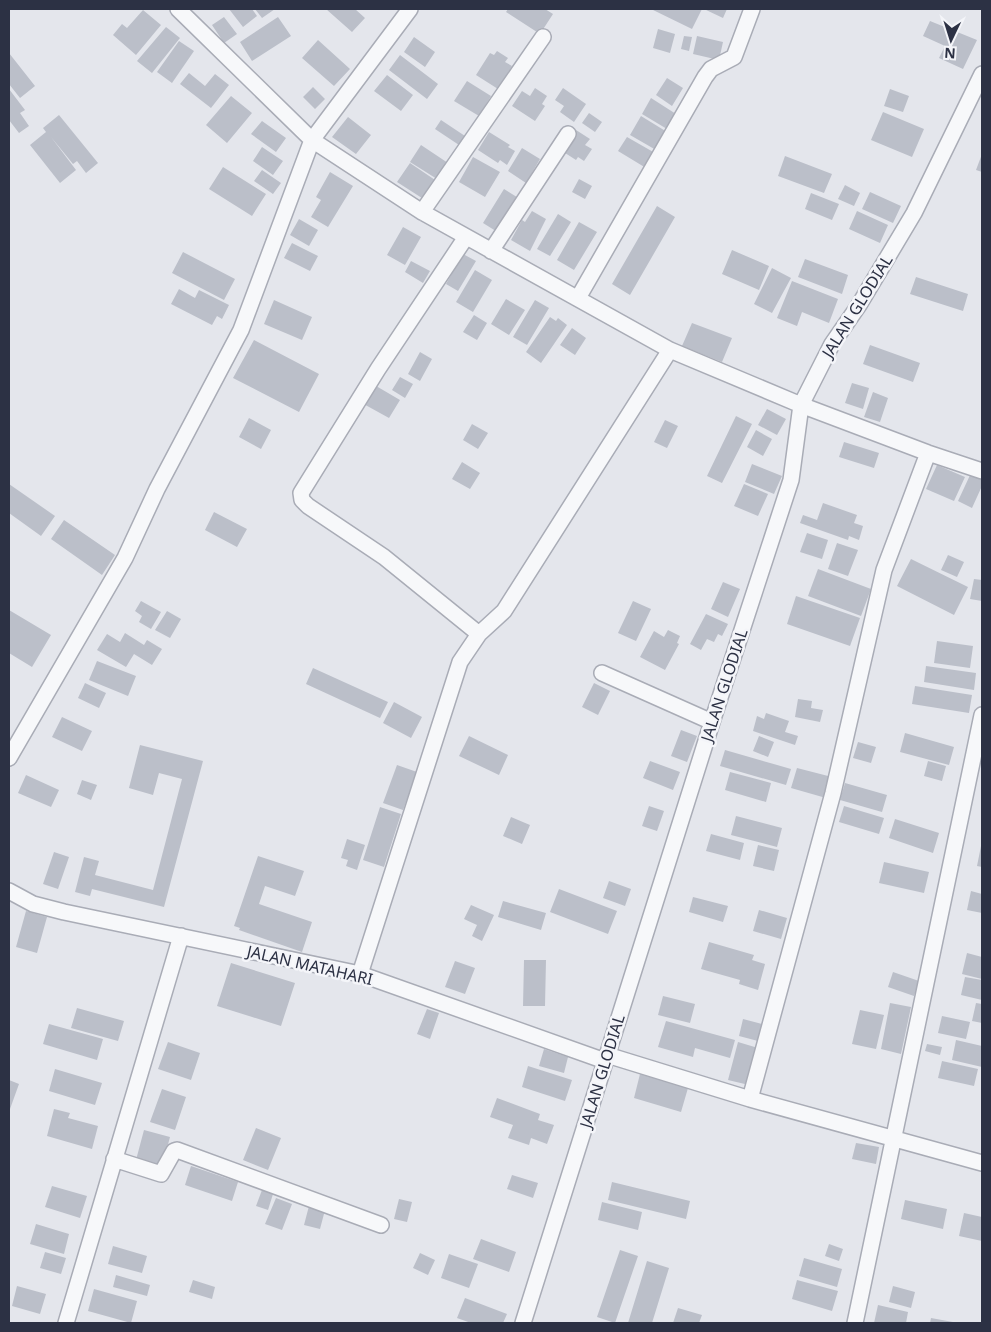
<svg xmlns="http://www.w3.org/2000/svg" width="991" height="1332" viewBox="0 0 991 1332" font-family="'Noto Sans',sans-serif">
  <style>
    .building { fill: #bbbfc9 }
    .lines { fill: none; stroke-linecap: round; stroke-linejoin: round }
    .street-casing { stroke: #a9acb6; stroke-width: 18 }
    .street { stroke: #f7f8fa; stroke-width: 15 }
    .labels { text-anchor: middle; stroke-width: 5; stroke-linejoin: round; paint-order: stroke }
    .street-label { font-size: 16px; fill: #2c3144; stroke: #f4f5f9 }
  </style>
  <rect width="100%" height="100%" fill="#e4e6ec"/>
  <!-- building -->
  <path class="building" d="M229 9H252L257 16 243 27Z
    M255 9H275L262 18Z
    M326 9H355L365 18 352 32Z
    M508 9H545L553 14 540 34 506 12Z
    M651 9H702L692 29Z
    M704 9H727L723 18Z
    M143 10 161 25 136 55 113 35 122 24 127 28Z
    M224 17 237 34 224 43 212 25Z
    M278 17 291 36 252 61 240 42Z
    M930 21 977 40 963 69 939 58 945 46 923 36Z
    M166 27 180 38 152 73 137 61Z
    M658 29 675 34 670 53 653 48Z
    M684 36 692 37 689 51 681 49Z
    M697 36 723 42 719 60 693 54Z
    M414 37 435 52 425 67 404 52Z
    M318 40 350 69 334 86 302 58Z
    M179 41 194 51 172 83 157 72Z
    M497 51 508 58 505 62 512 66 498 89 476 75 490 53 494 55Z
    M9 53 35 86 20 98 9 84Z
    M400 55 438 84 427 99 389 70Z
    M189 73 205 86 215 74 229 85 211 108 180 84Z
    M387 75 413 95 401 111 374 91Z
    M667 78 683 88 672 106 656 95Z
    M467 81 491 96 479 116 454 101Z
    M313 87 325 99 315 109 303 97Z
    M535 88 547 96 542 104 545 106 535 121 512 106 522 91 530 96Z
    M563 88 586 104 574 122 560 112 564 106 555 100Z
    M9 89 25 110 20 113 29 126 19 133 9 120Z
    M890 89 909 96 903 112 884 106Z
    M231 96 252 113 227 143 206 125Z
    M651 98 676 114 667 129 642 114Z
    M883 112 924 129 912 157 871 140Z
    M589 113 602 122 595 132 582 123Z
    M59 115 98 163 86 173 77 161 73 164 51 137 76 170 60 183 30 145 46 132 43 128Z
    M641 116 667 132 656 150 630 135Z
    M348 117 371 135 356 154 332 137Z
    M441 120 465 136 459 145 435 129Z
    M262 121 286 138 276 152 251 134Z
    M576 130 590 139 585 145 592 149 584 161 578 157 576 160 562 151Z
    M489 132 510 145 508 147 515 151 507 165 500 160 498 163 478 150Z
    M627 137 655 153 646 168 618 151Z
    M421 145 448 163 437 179 410 162Z
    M262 147 283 161 273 175 253 161Z
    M522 148 540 159 526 183 508 171Z
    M982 154V172L976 170Z
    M785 156 832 174 824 193 778 176Z
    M473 157 500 172 485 197 459 182Z
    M410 163 438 182 425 200 397 182Z
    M223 167 266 194 252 216 209 189Z
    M262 170 281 183 273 194 254 181Z
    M330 172 353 186 328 227 311 217 321 200 316 197Z
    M579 179 592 186 585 199 572 192Z
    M845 185 860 193 854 206 838 199Z
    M504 189 520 199 499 233 483 223Z
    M870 192 901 206 893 223 862 209Z
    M811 193 839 204 832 220 805 209Z
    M657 206 675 217 630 295 612 284Z
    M532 211 546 219 530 251 511 240 522 220 525 222Z
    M857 211 888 225 880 243 849 229Z
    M558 214 571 222 550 256 537 249Z
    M299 219 318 230 309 246 290 235Z
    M579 222 597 232 574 270 557 260Z
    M403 227 421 237 405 265 387 255Z
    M292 243 318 256 310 271 284 258Z
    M732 250 769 266 759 290 722 274Z
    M183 252 235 279 224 300 172 273Z
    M463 254 476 261 458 291 446 284Z
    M805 259 848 275 842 294 798 277Z
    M411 261 430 271 423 283 405 272Z
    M772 268 791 278 772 313 754 304Z
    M475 270 492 280 473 312 456 302Z
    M916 277 968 294 963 311 910 294Z
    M792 281 838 299 829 323 802 312 797 326 777 318Z
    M179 289 195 298 199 290 229 305 222 319 217 316 212 325 171 304Z
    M506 299 525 310 509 335 491 324Z
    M274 300 312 317 302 340 264 324Z
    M535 300 549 308 527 345 513 337Z
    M474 315 487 323 477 340 463 332Z
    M550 317 556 321 558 318 567 325 541 363 526 352Z
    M692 323 732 338 722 362 682 346Z
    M572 328 586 338 575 355 560 345Z
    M254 340 319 374 299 412 233 378Z
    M870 345 920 363 913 382 863 364Z
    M420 352 432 359 420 381 408 374Z
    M400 377 413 384 405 398 392 390Z
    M371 383 400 400 389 418 360 402Z
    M852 383 869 388 863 409 845 403Z
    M873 392 888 398 880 422 864 417Z
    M767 409 786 419 777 435 758 425Z
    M736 416 752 424 722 483 707 476Z
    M249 418 271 430 261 449 239 437Z
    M665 420 678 426 667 448 654 442Z
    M472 424 488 433 478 449 463 440Z
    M756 430 772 439 763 456 747 447Z
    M844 442 879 453 874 468 839 457Z
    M462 462 480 473 470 489 452 479Z
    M752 464 782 476 774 494 745 482Z
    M937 465 965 477 954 501 926 489Z
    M971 473 982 479V486L972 508 958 501Z
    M9 484 55 516 41 536 9 513Z
    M744 484 768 494 758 516 734 506Z
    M823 503 857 515 854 523 863 526 859 540 849 536 848 540 800 523 803 515 817 520Z
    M214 512 247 529 237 547 205 530Z
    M64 520 115 555 102 575 51 539Z
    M807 533 828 540 822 559 800 552Z
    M837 543 858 550 848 576 828 569Z
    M948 555 964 562 957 577 941 570Z
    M911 559 968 587 954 615 897 586Z
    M818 569 871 589 861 616 808 596Z
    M974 579 982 580V601L970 599Z
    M723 582 740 589 728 617 711 609Z
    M796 596 860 618 850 646 787 624Z
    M141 601 161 612 151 629 139 622 142 616 135 611Z
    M633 601 651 609 636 641 618 633Z
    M9 610 51 635 32 667 9 653Z
    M167 611 181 619 170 638 155 630Z
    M706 614 728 624 722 636 718 634 714 642 707 639 701 650 690 644Z
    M668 630 680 636 677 643 679 644 665 670 640 657 654 631 664 637Z
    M125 633 144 645 147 640 162 649 152 665 134 654 126 667 97 650 107 634 120 642Z
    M937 641 973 646 970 668 934 663Z
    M97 661 136 676 128 696 89 680Z
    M926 666 976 673 974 690 924 682Z
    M313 668 388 702 380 718 306 684Z
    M85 683 106 693 99 708 78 698Z
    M594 683 610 691 598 715 582 707Z
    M915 686 972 695 969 713 912 704Z
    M798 699 812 701 811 708 823 710 820 722 795 717Z
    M394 702 422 717 411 738 383 723Z
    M766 713 789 721 785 732 798 736 795 745 753 731 757 716 764 719Z
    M62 717 92 731 82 751 52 737Z
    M681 730 697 736 687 762 671 756Z
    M905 733 954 747 949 765 900 752Z
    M469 736 508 755 499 775 459 756Z
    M759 736 774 742 768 757 753 751Z
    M858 742 876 747 871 763 853 758Z
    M140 745 203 761 164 907 92 889 90 896 75 892 84 857 99 861 95 875 153 890 182 779 159 773 153 795 129 788Z
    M725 750 791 769 786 785 720 766Z
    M650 761 680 772 673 790 643 778Z
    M928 761 946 766 942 781 924 776Z
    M397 765 417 772 403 810 383 803Z
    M797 768 832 777 826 798 791 788Z
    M730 772 771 783 766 802 725 790Z
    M26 775 59 790 51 807 18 793Z
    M82 780 97 785 91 800 77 794Z
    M845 783 887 795 882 812 840 800Z
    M649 806 664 811 657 831 642 826Z
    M844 806 884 818 879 834 839 822Z
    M380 807 401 814 384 867 363 860Z
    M736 816 782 828 777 847 731 835Z
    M511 817 530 825 522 844 503 836Z
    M895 819 939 833 933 853 889 838Z
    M711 834 744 843 740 860 706 851Z
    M347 839 365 845 357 870 346 866 348 860 341 858Z
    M758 845 779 850 774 871 753 866Z
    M981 846H982V867L977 866Z
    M54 852 69 857 58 889 43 884Z
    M258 856 304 871 295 896 265 886 259 904 312 922 302 952 239 930 240 928 234 926Z
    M884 862 929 872 924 893 879 883Z
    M609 881 631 889 625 906 603 898Z
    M559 889 617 911 608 934 550 912Z
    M971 891 982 894V913L967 910Z
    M693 897 728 906 723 922 689 912Z
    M503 901 546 913 541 930 498 917Z
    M471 905 494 915 482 941 472 936 477 925 464 919Z
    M759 910 787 918 781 939 753 931Z
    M26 911 47 917 37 953 16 947Z
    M709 942 754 955 752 960 765 964 758 990 739 984 740 980 701 969Z
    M967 953 982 957V979L962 974Z
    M524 960H546L545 1006H523Z
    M455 961 475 968 465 994 445 987Z
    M231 963 295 983 281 1026 217 1006Z
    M893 972 919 981 914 996 888 987Z
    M965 977 982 980V1000L961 995Z
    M663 996 695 1004 690 1023 658 1015Z
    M890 1003 911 1007 901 1054 881 1049Z
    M976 1003 982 1004V1023L972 1021Z
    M77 1008 124 1021 118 1041 71 1028Z
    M427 1009 439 1013 430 1039 417 1034Z
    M860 1010 884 1015 876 1049 852 1044Z
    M942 1016 970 1022 966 1039 938 1033Z
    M743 1019 762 1024 758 1041 739 1036Z
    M666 1021 735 1040 730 1058 695 1048 693 1057 658 1047Z
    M49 1024 103 1039 97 1060 43 1044Z
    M956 1040 982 1046V1067L952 1060Z
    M168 1042 200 1053 191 1080 158 1069Z
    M738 1042 758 1048 749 1085 728 1080Z
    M927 1044 942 1047 940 1055 925 1051Z
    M544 1049 568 1057 564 1073 539 1066Z
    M942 1061 978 1069 974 1086 938 1078Z
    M528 1066 572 1080 565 1101 522 1087Z
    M55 1069 102 1083 95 1105 49 1091Z
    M640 1074 688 1088 681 1112 634 1098Z
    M9 1080 19 1084 10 1109 9 1108Z
    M162 1089 186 1097 175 1130 150 1122Z
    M497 1098 540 1114 538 1120 554 1125 547 1144 531 1138 529 1145 508 1138 513 1125 490 1117Z
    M54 1109 70 1113 68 1118 98 1126 92 1149 47 1136Z
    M256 1128 281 1138 268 1170 243 1160Z
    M144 1130 170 1137 162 1167 136 1160Z
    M856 1143 879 1147 876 1164 852 1159Z
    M191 1166 238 1182 232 1201 185 1185Z
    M512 1175 538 1183 533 1198 507 1189Z
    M612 1182 690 1201 686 1219 608 1200Z
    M52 1186 87 1196 80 1218 45 1207Z
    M262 1190 273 1194 268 1210 256 1206Z
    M276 1198 292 1204 282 1230 265 1224Z
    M399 1199 412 1202 407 1222 394 1219Z
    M905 1200 947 1209 943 1229 901 1219Z
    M602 1202 642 1212 638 1230 598 1220Z
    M309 1206 325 1210 320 1229 304 1225Z
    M964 1213 982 1217V1241L959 1236Z
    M36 1224 69 1234 64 1254 30 1244Z
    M481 1239 516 1252 509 1272 473 1259Z
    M829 1244 843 1249 839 1261 825 1256Z
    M113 1246 147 1256 142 1273 108 1264Z
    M620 1250 638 1256 615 1323 597 1317Z
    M45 1252 66 1258 61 1274 40 1268Z
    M420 1253 435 1260 428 1275 413 1268Z
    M449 1254 478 1264 469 1288 441 1278Z
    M804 1258 842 1269 837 1287 799 1276Z
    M647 1261 669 1268 652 1323H628Z
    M116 1275 150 1285 147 1296 113 1287Z
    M193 1280 215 1287 212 1299 189 1292Z
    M797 1280 838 1291 832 1311 792 1299Z
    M17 1286 46 1294 40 1314 12 1306Z
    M893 1286 915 1292 911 1308 889 1302Z
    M94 1289 137 1301 131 1323 88 1311Z
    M465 1298 507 1314 503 1323H471L457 1318Z
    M878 1305 908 1312 906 1323H874Z
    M678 1308 702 1315 699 1323H673Z
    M931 1318 953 1322V1323H930Z"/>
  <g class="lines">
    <!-- street casing -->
    <g class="street-casing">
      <path id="street" d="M178 9 312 140 422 212 670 350 801 405 928 453 982 471
        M422 212 543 37
        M466 237 378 369 301 493 302 500 308 506 384 557 479 634
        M491 251 568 134
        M578 298 705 77 711 69 734 57 752 9
        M602 673 712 722
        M9 758 125 558 157 489 241 330 312 140 410 9
        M9 891 33 904 64 912 360 974 605 1061
        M360 974 460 662 479 634 504 611 670 350
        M607 1055 750 1099 982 1163
        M750 1099 833 793 884 570 928 453
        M114 1159 161 1174 174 1151 177 1150 381 1225
        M66 1323 181 936
        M523 1323 712 722 791 480 801 405 832 344 859 305 914 213 982 74
        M855 1323 982 715"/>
    </g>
    <!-- street -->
    <use href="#street" class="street"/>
  </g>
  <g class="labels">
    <!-- street labels -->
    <g class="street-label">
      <text transform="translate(857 306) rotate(-58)" y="6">JALAN GLODIAL</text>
      <text transform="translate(724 685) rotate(-72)" y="6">JALAN GLODIAL</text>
      <text transform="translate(310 965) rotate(13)" y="6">JALAN MATAHARI</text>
      <text transform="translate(602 1071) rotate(-73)" y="6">JALAN GLODIAL</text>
    </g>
  </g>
  <!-- border -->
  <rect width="991" height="1332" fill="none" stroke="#2c3144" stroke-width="20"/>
  <!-- north arrow -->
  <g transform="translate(951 40) rotate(184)" stroke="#f4f5f9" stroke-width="4" paint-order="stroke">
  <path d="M0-4L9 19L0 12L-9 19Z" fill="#2c3144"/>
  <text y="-8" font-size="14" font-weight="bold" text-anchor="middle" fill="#2c3144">N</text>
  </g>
</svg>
